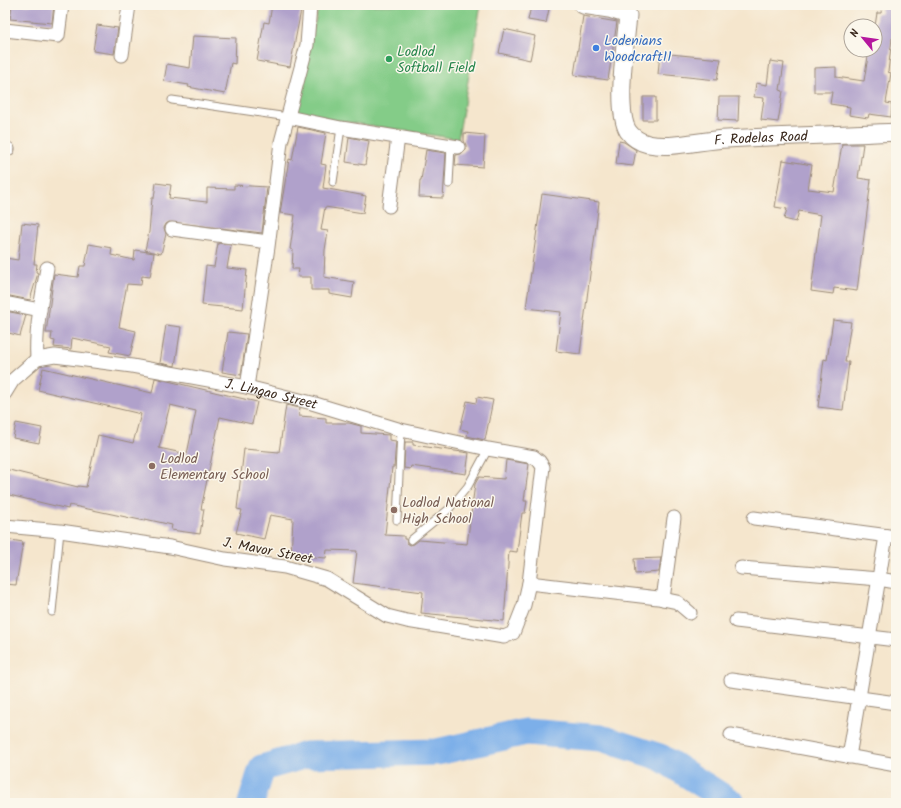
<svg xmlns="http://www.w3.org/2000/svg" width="901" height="808" viewBox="0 0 901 808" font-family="Kalam,sans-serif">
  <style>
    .pitch { fill: #84cc88; stroke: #607b53 }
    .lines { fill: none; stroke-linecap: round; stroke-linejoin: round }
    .river { stroke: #7cafe9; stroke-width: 27 }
    .building { fill: #b0a1cb; fill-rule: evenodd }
    .service-casing { stroke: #988876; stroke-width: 9 }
    .minor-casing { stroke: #988876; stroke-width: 15 }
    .tertiary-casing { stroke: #988876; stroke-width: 19 }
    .service { stroke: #fff; stroke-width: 7 }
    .minor { stroke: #fff; stroke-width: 13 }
    .tertiary { stroke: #fff; stroke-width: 17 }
    .shop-dot { fill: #3f7fe0; stroke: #fbf7ec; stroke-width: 1.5 }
    .leisure-dot { fill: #2e9e5b; stroke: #fbf7ec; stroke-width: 1.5 }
    .education-dot { fill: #8d6e63; stroke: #fbf7ec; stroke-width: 1.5 }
    .labels { text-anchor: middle; stroke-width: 3; stroke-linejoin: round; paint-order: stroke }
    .shop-label { font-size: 14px; fill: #366cbe; stroke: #fbf7ec; text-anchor: start }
    .leisure-label { font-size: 14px; fill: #27864d; stroke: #fbf7ec; text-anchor: start }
    .street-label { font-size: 14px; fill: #3b2a1e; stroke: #fbf7ec }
    .education-label { font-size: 14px; fill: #785e54; stroke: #fbf7ec; text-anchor: start }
  </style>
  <rect width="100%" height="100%" fill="#fbf7ec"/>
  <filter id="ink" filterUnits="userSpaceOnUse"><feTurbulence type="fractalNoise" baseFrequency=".025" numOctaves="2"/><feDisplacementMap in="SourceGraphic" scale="8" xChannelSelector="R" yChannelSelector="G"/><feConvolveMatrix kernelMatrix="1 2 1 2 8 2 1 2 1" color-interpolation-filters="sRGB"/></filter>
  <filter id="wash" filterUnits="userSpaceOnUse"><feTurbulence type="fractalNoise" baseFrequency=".012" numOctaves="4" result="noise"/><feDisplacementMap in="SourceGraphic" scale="16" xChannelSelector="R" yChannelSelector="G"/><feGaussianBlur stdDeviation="0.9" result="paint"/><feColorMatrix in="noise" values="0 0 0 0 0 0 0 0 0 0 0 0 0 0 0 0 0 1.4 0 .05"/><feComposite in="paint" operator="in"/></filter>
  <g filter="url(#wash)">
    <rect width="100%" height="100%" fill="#f5e6cd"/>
    <!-- pitch -->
    <path class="pitch" d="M319 5H481L458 139 294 114Z"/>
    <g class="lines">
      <!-- river -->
      <path class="river" d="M251 803 262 768 306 755 437 752 526 732 601 738 660 757 732 803"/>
    </g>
    <g id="blocks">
      <!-- building -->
      <path class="building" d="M12 5H54L52 23 10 19Z
        M272 5H302L290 67 257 61 264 22 269 23Z
        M882 5H896V38H892L888 72 891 73 886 103 892 104 891 117 869 114 868 118 849 115 850 107 830 104 832 92H814V68L836 67V77L864 81 869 50H875V26L877 13H881Z
        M531 6 549 9 546 23 528 20Z
        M583 16 617 22 608 80 574 75Z
        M97 25 118 28 114 54 93 51Z
        M504 29 535 36 530 60 499 53Z
        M193 36 236 38 235 64 231 63 225 94 188 87 189 85 164 81 167 64 190 68Z
        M660 53 721 59 717 80 658 74Z
        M770 61 784 63 780 90 783 91 778 122 761 120 764 98 754 97 756 83 767 85Z
        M643 97H656V120H643Z
        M719 97H739L738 121 718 120Z
        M298 127 326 133 321 164 326 165 323 188 366 196 363 213 325 207 321 230 328 231 325 250 324 277 354 282 352 298 329 294V290H311V277H298L299 269H292L293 250 290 249 295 215 280 213 289 159 292 160Z
        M464 133 485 135 483 167 455 165 456 155 461 154 466 149V145L464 141Z
        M349 137 369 141 365 165 346 162Z
        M619 141 624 142 636 150 633 166 616 164Z
        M842 144H863L858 178 871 180 857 291 834 288 833 294 811 291 821 215 799 211 796 222 784 219 787 209 775 207 783 160 812 165 808 189 834 192Z
        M426 150 446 153 443 198 419 197 420 180H421Z
        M156 183 171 185 169 198 207 202V188L234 189V185L267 187 262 233 169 222 166 224 164 228 166 234 161 254 145 250 149 232 152 198H154Z
        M542 194 599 202 580 354 556 351 561 312 526 308Z
        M22 223 38 225 34 264H37L36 272 38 273 30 300 5 295V258L18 260Z
        M218 243 231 245 227 268 247 270 243 309 202 305 206 266 214 267Z
        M89 244 112 248 111 255 134 260 135 250 154 253 150 277 142 276 141 285 127 284 119 327 136 331 130 356 109 352 111 346 72 338 71 349 54 347 55 341 51 340 52 333H46L54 274 78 277 80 266H85Z
        M5 311 26 315 20 336 5 332Z
        M833 320 851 322 845 362H849L843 410 818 407 824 359 827 360Z
        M166 325 181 327 175 366 160 363Z
        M228 332 247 334 241 375 222 372Z
        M43 368 152 393 155 378 257 402 252 424 220 417 201 509H204L200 534 171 530 172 525 145 519V521L69 505 68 509 5 494V469L78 487V486L86 487 98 435 133 443 141 414 38 390ZM170 405 196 411 187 454 159 448Z
        M477 397 493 400 485 440 467 436 468 431 460 429 467 401 476 403Z
        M286 405 300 408 299 416 326 418V423H349L361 426V433L389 435V440L396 441 394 467H392L385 535 404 536V539H406L407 543 410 545 414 544 419 540 467 544 475 484 479 477 504 479 506 460 529 464 524 501H527L525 513H522L517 552 509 551 504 621 421 613 423 592 353 583 357 551 327 550 326 558 291 555 293 519 270 515 264 539 236 533 242 510 237 509 244 449 279 452Z
        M16 423 42 428 39 443 13 438Z
        M405 442H413V445L469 453 466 474 411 466 410 469 404 468Z
        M5 539 23 542 16 585 5 584Z
        M661 558 659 572 635 574 634 559Z"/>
    </g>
  </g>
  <g filter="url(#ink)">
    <use href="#blocks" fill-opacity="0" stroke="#988876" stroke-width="1"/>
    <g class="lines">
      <!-- service casing -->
      <g class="service-casing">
        <path id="service" d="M172 100 288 117
          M333 182 341 128
          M449 184 451 146
          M397 520 401 430
          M411 540 449 509 468 486 488 449
          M52 612 60 531"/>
      </g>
      <!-- minor casing -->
      <g class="minor-casing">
        <g id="minor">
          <path d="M5 30 58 36 62 5"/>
          <path d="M122 55 129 5"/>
          <path d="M288 117 341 128 458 147"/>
          <path d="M5 148 8 149"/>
          <path d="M389 206 398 137"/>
          <path d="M172 229 268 242"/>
          <path d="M5 303 40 310"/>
          <path d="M37 359C35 328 42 298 47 268"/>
          <path d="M247 387 268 247 281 142 307 45 310 5"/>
          <path id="s1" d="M5 393 13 380 37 359 55 356 132 366 247 387 312 403 401 430 488 449 534 457 539 461 543 467 529 583 524 605 513 633 504 637 407 621 387 616 327 579 285 567 225 559 170 547 60 531 5 526"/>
          <path d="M754 518 896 537"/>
          <path d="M741 568 879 579 896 582"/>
          <path d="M529 583 658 598 677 602 690 613"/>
          <path d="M663 599 674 518"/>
          <path d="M736 621 896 640"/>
          <path d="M731 680 896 703"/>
          <path d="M731 735 896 765"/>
          <path d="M849 757 886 536"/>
        </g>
      </g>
      <!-- tertiary casing -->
      <g class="tertiary-casing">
        <g id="tertiary">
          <path id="s2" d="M583 5 609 9 628 15C626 41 615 110 628 131 633 138 640 142 648 144 673 149 701 140 727 139 783 136 840 135 896 132"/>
        </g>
      </g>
      <!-- service -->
      <use href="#service" class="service"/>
      <!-- minor -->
      <use href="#minor" class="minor"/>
      <!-- tertiary -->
      <use href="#tertiary" class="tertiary"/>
    </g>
  </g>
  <!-- markers -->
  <circle class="shop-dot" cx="596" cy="48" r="4"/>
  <circle class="leisure-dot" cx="389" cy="59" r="4"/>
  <g class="education-dot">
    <circle cx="152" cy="466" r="4"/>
    <circle cx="394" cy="510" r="4"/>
  </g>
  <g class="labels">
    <!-- shop labels -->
    <g class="shop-label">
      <text x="604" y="45">Lodenians<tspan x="604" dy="16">Woodcraft11</tspan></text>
    </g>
    <!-- leisure labels -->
    <g class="leisure-label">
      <text x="397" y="56">Lodlod<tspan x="397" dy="16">Softball Field</tspan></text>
    </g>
    <!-- street labels -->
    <g class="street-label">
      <text dy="5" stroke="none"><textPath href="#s2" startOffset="301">F. Rodelas Road</textPath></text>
      <text dy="5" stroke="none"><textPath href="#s1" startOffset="285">J. Lingao Street</textPath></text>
      <text transform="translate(268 550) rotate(11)" y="5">J. Mavor Street</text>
    </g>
    <!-- education labels -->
    <g class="education-label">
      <text x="160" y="463">Lodlod<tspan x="160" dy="16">Elementary School</tspan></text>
      <text x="402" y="507">Lodlod National<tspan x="402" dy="16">High School</tspan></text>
    </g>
  </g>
  <!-- margin -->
  <rect width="901" height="808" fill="none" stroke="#fbf7ec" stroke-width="20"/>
  <!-- north arrow -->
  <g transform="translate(863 38) rotate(299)"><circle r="19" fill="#fbf7ec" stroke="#aea59a"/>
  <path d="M0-3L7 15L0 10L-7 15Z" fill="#b5179e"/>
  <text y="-6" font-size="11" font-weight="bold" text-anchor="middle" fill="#3b2a1e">N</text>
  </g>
</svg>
